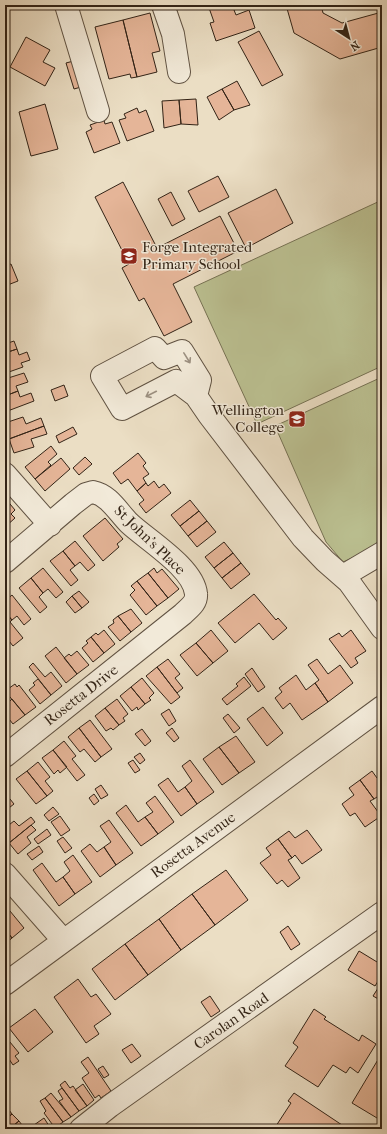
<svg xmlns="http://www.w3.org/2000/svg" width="387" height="1134" viewBox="0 0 387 1134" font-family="'IM FELL French Canon',serif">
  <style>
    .green { fill: #bbc091; stroke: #767254 }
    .building { fill: #e5b598; stroke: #322316 }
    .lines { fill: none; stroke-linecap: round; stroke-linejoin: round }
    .minor-casing { stroke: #605242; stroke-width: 24 }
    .minor { stroke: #f2ead9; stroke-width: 22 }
    .oneway { stroke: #9c9081 }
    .labels { text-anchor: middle; stroke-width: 3; stroke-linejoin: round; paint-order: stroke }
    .poi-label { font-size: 15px; fill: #322316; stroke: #f2ead9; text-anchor: start }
    .street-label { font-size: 15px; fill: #322316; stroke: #f2ead9 }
  </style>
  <rect width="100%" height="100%" fill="#ebdec4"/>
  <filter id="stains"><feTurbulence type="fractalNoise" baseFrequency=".005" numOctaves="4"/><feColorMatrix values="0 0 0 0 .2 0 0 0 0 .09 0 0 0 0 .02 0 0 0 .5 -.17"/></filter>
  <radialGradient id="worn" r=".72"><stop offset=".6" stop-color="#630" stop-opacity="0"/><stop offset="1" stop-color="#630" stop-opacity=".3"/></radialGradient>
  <!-- green -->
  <path class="green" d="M382 200V366L257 424 194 287Z
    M382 377V544L343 562 326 542 275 426Z"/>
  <!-- building -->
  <path class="building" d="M208 5H240L241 8 234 10 236 15 249 10 255 28 216 41 210 23 214 22Z
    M286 5H321L323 13 342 23 382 12V47L340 59 294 33Z
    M150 13 160 51 152 53 157 72 137 77 123 20Z
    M123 20 137 77 131 78 130 74 109 79 95 27Z
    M259 31 283 75 262 86 238 42Z
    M26 37 50 50 43 62 55 68 45 86 10 67Z
    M81 59 88 85 74 89 66 63Z
    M237 81 250 105 234 110 222 89Z
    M222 89 234 110 219 120 207 97Z
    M196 99 198 125 181 124 179 100Z
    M179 100 181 124 164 128 162 101Z
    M45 104 58 149 31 156 19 112Z
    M137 108 139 113 146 110 154 131 127 141 119 120 126 118 124 114Z
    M104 120 105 124 112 122 120 143 94 153 86 132 92 129 90 125Z
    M218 176 229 197 199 212 188 191Z
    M123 182 157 248 220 216 238 251 173 284 192 322 164 336 144 298 139 301 122 268 129 264 95 197Z
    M276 189 293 223 246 248 228 213Z
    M171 192 185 219 172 226 158 199Z
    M11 264 18 281 5 286V266Z
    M14 341 17 349 5 353V344Z
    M17 349 19 355 27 352 30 360 21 363 23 367 6 373 5 353Z
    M24 373 28 382 16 386 18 391 5 396V379Z
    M64 385 68 396 55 401 51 390Z
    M18 391 20 397 31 393 34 401 5 412V396Z
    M23 417 26 424 41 418 44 426 9 439 5 423Z
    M44 426 47 434 31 439 34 447 14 453 9 439Z
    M73 427 77 434 59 443 56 436Z
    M51 446 57 454 48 462 51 465 35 479 25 467Z
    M138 453 146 463 143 466 149 474 143 478 146 483 137 491 128 479 121 484 113 473Z
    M85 457 92 464 79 475 73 468Z
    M61 458 70 469 45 491 35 479Z
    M154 481 159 488 164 484 171 493 146 513 139 504 144 500 137 491 146 483 148 486Z
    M5 498 15 510 11 514 15 518 5 527Z
    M190 500 199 511 180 526 171 515Z
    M199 511 207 521 188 536 180 526Z
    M105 518 123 539 117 544 119 547 103 561 83 536Z
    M207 521 216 532 197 547 188 536Z
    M75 541 95 565 88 571 80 562 75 566 63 551Z
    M224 542 233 553 214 568 205 557Z
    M63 551 75 566 70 570 78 580 71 586 50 561Z
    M233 553 241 563 222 578 214 568Z
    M241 563 250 574 231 589 222 578Z
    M43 568 63 592 56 598 48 589 43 593 31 578Z
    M154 568 157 573 162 569 179 589 168 598 148 573Z
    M148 573 168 598 157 606 137 581Z
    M31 578 43 593 39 597 47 607 40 613 19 588Z
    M137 581 157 606 146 615 130 595 135 590 131 586Z
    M79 591 89 602 82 608 72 596Z
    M254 594 276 620 278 618 287 628 273 640 259 623 235 643 218 623Z
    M12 595 31 619 24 625 17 616 12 620 5 612V601Z
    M72 596 82 608 75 613 66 602Z
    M131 609 142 623 131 632 118 616Z
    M5 612 12 620 10 622 23 638 13 646 5 636Z
    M118 616 131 632 120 641 108 627 114 623 113 620Z
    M104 630 115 644 104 653 91 637 96 633 98 635Z
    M211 630 228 651 213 663 196 643Z
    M351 630 366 651 355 658 358 663 351 668 329 639 339 633 342 637Z
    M91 637 104 653 93 662 82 648 88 643 86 641Z
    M196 643 213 663 197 676 180 655Z
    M56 647 77 674 66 683 45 656Z
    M77 651 89 665 77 674 64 658 69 654 71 656Z
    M168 659 180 674 175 678 183 688 177 693 157 667Z
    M317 659 328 674 340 665 353 683 328 702 315 683 319 680 308 665Z
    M33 663 45 677 51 672 62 686 51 695 29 667Z
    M157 667 180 697 171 704 146 676Z
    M252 668 265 687 258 692 245 674Z
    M296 675 306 690 315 683 328 702 302 720 290 703 283 709 275 698 282 692 279 688Z
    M244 677 251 686 227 705 222 699 238 686 236 684Z
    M142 678 154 693 149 698 151 700 145 704 131 687Z
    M38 679 51 695 40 704 29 690 35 685 33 683Z
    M15 684 17 687 19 685 36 707 25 715 5 691Z
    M131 687 145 704 138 710 137 707 132 711 120 696Z
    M12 699 25 715 13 724 5 714V709L9 706 7 704Z
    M117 699 128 714 123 718 125 721 119 725 105 708Z
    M263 707 283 733 267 746 247 719Z
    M105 708 119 725 113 730 111 728 106 731 95 716Z
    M169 709 176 721 169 726 161 714Z
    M228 714 240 728 234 733 223 718Z
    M90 720 112 749 101 757 79 728Z
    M79 728 101 757 95 762 84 749 80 752 68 737Z
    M172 728 179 738 174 742 166 733Z
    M142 729 151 741 145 746 135 734Z
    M236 736 255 762 239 773 219 747Z
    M64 741 76 756 72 759 85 775 77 781 53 750Z
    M219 747 239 773 222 785 203 759Z
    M53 750 67 767 60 773 58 770 54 774 42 758Z
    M140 753 145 760 140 764 134 757Z
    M133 760 140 770 135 773 128 763Z
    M190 760 214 792 197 804 185 787 192 781 182 766Z
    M38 762 50 777 45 781 53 791 47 796 27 771Z
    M27 771 47 796 36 804 16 779Z
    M372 771 377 778 382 775V804L377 797 374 799 360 780Z
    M168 778 178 792 185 787 197 804 181 816 158 785Z
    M360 780 374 799 370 801 381 816 365 827 355 813 350 816 342 804 354 795 349 788Z
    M101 785 108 795 101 799 95 789Z
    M94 794 99 801 94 805 89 798Z
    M155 796 174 822 158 834 145 817 153 812 146 803Z
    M10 799 14 804 5 811V803Z
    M126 805 138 822 145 817 158 834 141 846 116 813Z
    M53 807 59 814 49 821 44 815Z
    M60 816 70 830 61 836 51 822Z
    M31 817 35 822 9 843 5 838V828L14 821 19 826Z
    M109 820 133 853 116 865 104 847 111 842 100 826Z
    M31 825 36 830 27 837 31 843 18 854 9 843Z
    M47 829 51 835 38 844 34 839Z
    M307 830 322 850 302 864 295 855 292 858 278 839 289 831 295 838Z
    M63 837 72 848 65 853 57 841Z
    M278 839 292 858 288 860 300 878 288 887 282 880 277 884 260 863 271 855 266 848Z
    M90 844 97 852 104 847 116 865 100 877 81 851Z
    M39 846 43 852 32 860 27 854Z
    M73 855 92 882 75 894 63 877 70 871 64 862Z
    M42 863 56 882 63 877 75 894 59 906 33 870Z
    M226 870 248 900 215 925 192 894Z
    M192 894 215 925 181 950 159 919Z
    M5 905 24 928 12 938 5 929Z
    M159 919 181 950 148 975 125 944Z
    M288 926 300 944 291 950 280 932Z
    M5 929 12 938 5 944Z
    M125 944 148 975 115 1000 92 969Z
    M359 951 382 965V975L375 986 348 970Z
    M78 979 91 997 96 994 111 1014 94 1026 99 1034 86 1043 54 997Z
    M382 982V1001L373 996Z
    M210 996 220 1011 211 1017 201 1002Z
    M35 1009 53 1032 28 1052 9 1028Z
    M314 1009 326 1017 324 1019 359 1041 362 1035 376 1044 358 1073 350 1067 346 1073 333 1065 318 1087 285 1066 298 1047 293 1043Z
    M5 1036 19 1053 15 1056 19 1061 13 1065 9 1059 5 1062Z
    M132 1044 141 1056 131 1063 122 1050Z
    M382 1053V1121L352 1103Z
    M88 1057 111 1091 101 1098 99 1095 95 1098 82 1078 89 1073 81 1062Z
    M103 1066 109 1075 104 1078 98 1069Z
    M65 1081 70 1088 73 1086 87 1106 79 1111 60 1085Z
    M83 1084 94 1100 87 1106 75 1090Z
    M62 1088 79 1111 71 1117 59 1101 63 1099 58 1091Z
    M51 1093 71 1117 63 1122 45 1098Z
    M294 1093 348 1129H274L291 1103 288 1101Z
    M45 1098 63 1122 55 1128 44 1113 46 1111 40 1101Z
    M6 1106 12 1114 5 1120V1107Z
    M12 1114 19 1121 9 1129H5V1120Z
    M44 1118 51 1129H37L34 1125Z
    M19 1121 25 1129H9Z"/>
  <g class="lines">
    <!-- minor casing -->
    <g class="minor-casing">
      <path id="minor" d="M66 5 98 111
        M163 5 173 34 179 72
        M196 396 200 380 182 351 164 358 155 348 102 376 122 409 176 381 196 396 209 415 303 538 325 561 349 582 382 628
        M5 474 50 525
        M5 562 73 504 86 494 93 492C109 495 118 512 129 523 147 540 194 568 196 594 197 603 189 608 183 614L5 756
        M343 576 382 553
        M5 874 63 940
        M5 984 382 707
        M81 1129 110 1106 382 913"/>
    </g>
    <!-- minor -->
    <use href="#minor" class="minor"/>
  </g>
  <!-- one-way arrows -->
  <defs><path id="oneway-shaft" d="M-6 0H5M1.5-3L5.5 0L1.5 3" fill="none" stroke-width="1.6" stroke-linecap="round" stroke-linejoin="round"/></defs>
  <g class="oneway">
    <use href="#oneway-shaft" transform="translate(187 358) rotate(58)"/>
    <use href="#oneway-shaft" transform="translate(151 394) rotate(153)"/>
  </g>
  <!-- icons -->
  <defs>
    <g id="school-square" transform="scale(0.9)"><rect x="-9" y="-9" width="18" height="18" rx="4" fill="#8f2418" stroke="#f2ead9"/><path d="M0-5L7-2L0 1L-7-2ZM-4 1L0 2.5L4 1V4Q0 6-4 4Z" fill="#fff"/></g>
  </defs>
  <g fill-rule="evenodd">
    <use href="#school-square" x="129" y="256"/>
    <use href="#school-square" x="297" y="419"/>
  </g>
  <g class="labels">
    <!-- poi labels -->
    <g class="poi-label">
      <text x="142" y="252">Forge Integrated<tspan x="142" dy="17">Primary School</tspan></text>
      <text x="284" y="415" text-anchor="end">Wellington<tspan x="284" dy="17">College</tspan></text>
    </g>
    <!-- street labels -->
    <g class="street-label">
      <text transform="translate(150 540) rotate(44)" y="5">St John's Place</text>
      <text transform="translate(81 695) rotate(-38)" y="5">Rosetta Drive</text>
      <text transform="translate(193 845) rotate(-36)" y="5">Rosetta Avenue</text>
      <text transform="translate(231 1021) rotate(-35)" y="5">Carolan Road</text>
    </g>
  </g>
  <!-- margin -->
  <rect width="387" height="1134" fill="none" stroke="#ebdec4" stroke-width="20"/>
  <rect x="6" y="6" width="375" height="1122" fill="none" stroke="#322316" stroke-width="2"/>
  <rect x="10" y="10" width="367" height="1114" fill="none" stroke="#322316"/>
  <!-- north arrow -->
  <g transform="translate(349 38) rotate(144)" stroke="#f2ead9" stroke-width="3" paint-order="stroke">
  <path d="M0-3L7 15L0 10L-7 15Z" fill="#322316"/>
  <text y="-6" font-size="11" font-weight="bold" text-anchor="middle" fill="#322316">N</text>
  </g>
  <rect width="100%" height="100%" filter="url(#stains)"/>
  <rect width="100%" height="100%" fill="url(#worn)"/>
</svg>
